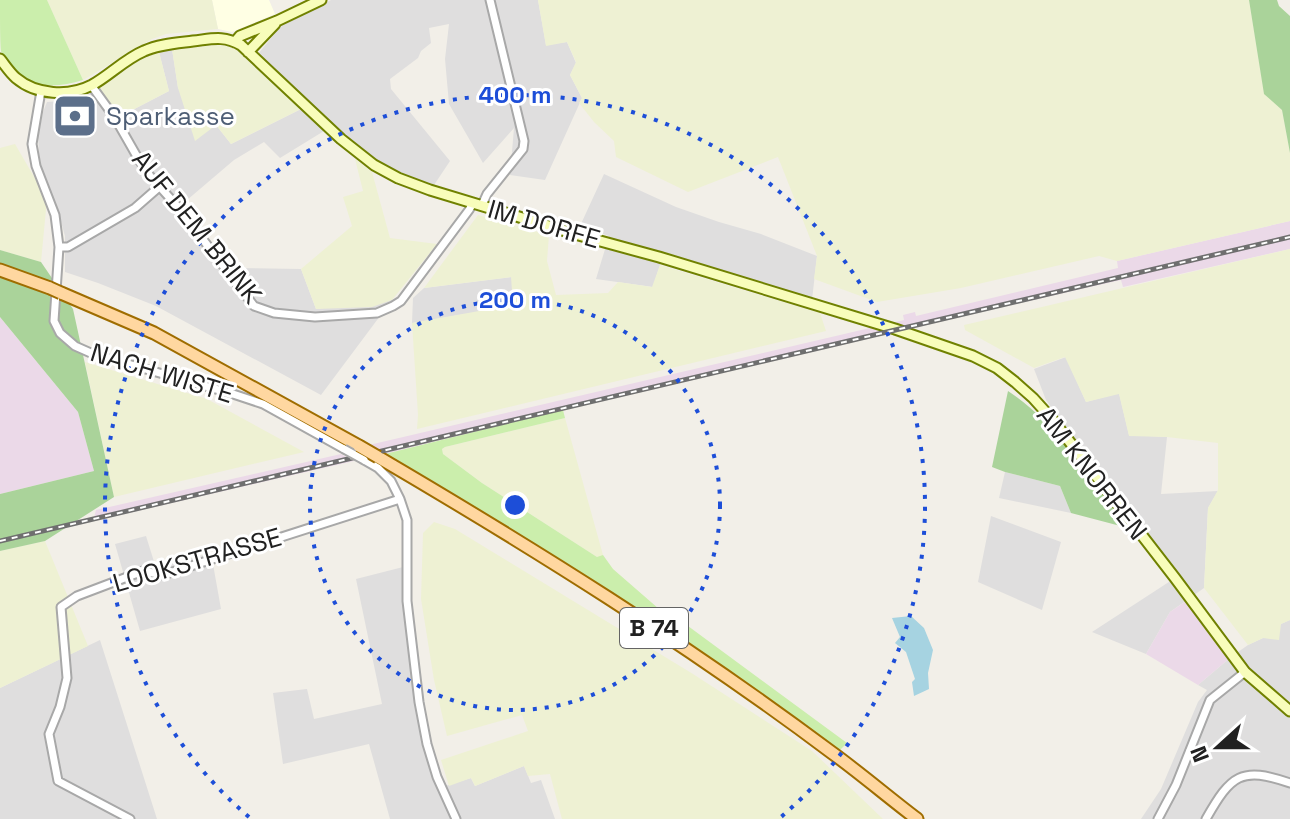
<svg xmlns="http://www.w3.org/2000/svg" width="1290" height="819" viewBox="0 0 1290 819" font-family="'Space Grotesk',sans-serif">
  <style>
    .residential { fill: #dfdede }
    .industrial { fill: #ebd9e8 }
    .education { fill: #ffffe4 }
    .farmland { fill: #eef1d3 }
    .grass { fill: #cbeeac }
    .forest { fill: #aad39a }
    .water { fill: #a6d3e1 }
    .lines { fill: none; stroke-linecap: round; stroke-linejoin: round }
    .street-casing { stroke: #a8a8a8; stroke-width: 11 }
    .secondary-casing { stroke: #708100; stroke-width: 13 }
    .primary-casing { stroke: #9f6d00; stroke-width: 15 }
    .street { stroke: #fff; stroke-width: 7 }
    .secondary { stroke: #f8fdbb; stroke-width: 9 }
    .primary { stroke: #ffd7a0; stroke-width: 11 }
    .rail-casing { stroke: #6f6f6f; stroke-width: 5 }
    .rail { stroke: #fff; stroke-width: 2; stroke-dasharray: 6; stroke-linecap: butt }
    .street-bridge-casing { stroke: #a8a8a8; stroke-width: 11; stroke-linecap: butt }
    .primary-bridge-casing { stroke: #9f6d00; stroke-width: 15; stroke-linecap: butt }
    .street-bridge { stroke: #fff; stroke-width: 7 }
    .primary-bridge { stroke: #ffd7a0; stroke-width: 11 }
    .ring { fill: none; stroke: #1d4ed8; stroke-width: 4; stroke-dasharray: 4 8 }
    .labels { text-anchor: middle; stroke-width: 6; stroke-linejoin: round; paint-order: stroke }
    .shield { fill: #fff; stroke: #646464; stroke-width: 2 }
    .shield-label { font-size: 24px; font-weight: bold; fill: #212121 }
    .service-label { font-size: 26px; fill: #4e5e75; stroke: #fff; text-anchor: start }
    .street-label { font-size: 26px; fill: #212121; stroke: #fff }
    .centre { fill: #1d4ed8; stroke: #fff; stroke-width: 4 }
    .ring-label { font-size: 24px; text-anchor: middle; font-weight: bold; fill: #1d4ed8; stroke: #fff; stroke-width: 6; stroke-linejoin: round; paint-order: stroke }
  </style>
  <rect width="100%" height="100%" fill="#f2efe8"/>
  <!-- residential -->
  <path class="residential" d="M331 0H538L546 45 567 42 576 63 570 75 582 98 545 180 510 175 514 128 483 163 449 104 445 59 449 24 429 28 431 43 421 51 418 58 390 79 391 89 450 161 432 188 398 175 365 154 258 54 281 26Z
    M172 49 178 88 216 125 231 144 301 109 324 131 280 158 264 142 234 160 180 206 231 268 301 269 316 309 392 300 321 395 156 306 98 283 65 272V236L56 204 43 174 39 154 38 137 43 112 47 102 73 100 89 94 97 87 119 117 169 91 159 52Z
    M604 174 676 207 719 222 761 234 817 256 812 300 664 252 653 287 596 279 609 236 580 226Z
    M512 277 513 306 412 323 413 298 424 288Z
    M1066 357 1086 402 1119 393 1129 435 1167 437 1161 494 1218 491 1208 508 1204 588 1170 612 1146 654 1092 632 1175 578 1046 400 1034 369Z
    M1005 472 1060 486 1071 513 999 498Z
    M991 516 1061 542 1042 610 978 582Z
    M146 536 156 568 211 553 221 609 140 631 115 544Z
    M411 565 410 602 431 749 445 786 471 778 475 786 524 766 531 783 541 780 555 819H390L369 744 283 764 273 693 307 689 314 719 382 704 356 579Z
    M1290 620V819H1141L1161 789 1198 702 1207 690 1198 685 1231 657 1248 645 1263 638 1281 624Z
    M100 640 157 819H0V688Z"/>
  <!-- industrial -->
  <path class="industrial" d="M1290 221V249L1123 287 1121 280 921 325 621 395 385 454 369 445 904 320 903 315 915 312 916 316 1118 268 1117 261Z
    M0 317 78 412 94 471 0 494Z
    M341 454 354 461 93 521 96 510Z
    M1189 599 1231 657 1198 685 1146 654 1170 612Z"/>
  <!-- education -->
  <path class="education" d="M212 0H269L275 14 232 32 218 29Z"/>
  <!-- farmland -->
  <path class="farmland" d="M47 0H212L218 29 166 34 152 39 83 80Z
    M538 0H1249L1264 93 1282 110 1290 153V221L1117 261 1099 256 961 288 877 302 814 279 817 256 778 157 688 192 616 157 614 141 594 122 579 103 582 98 570 75 576 62 567 42 546 46Z
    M215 45 230 46 243 54 301 109 231 144 216 125 195 141 178 88 172 49Z
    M155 52H159L169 91 119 117 97 87 135 62Z
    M15 144 47 199 41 262 0 250V148Z
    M355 159 372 172 390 238 437 244 392 300 372 307 316 309 301 269 352 226 343 197 363 191Z
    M478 215 549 235 547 261 556 295 608 293 618 282 652 287 660 265 820 313 826 331 417 429 418 415 412 323 513 305 511 277 424 288Z
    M1290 249V620L1281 624 1279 640 1263 638 1248 645 1204 588 1208 508 1218 490V443L1167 437 1129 436 1119 394 1086 402 1065 357 1034 368 965 330 964 325Z
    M85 362 207 399 304 452 114 497Z
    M565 418 603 555 601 557H597L482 483 443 454 442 449 445 447Z
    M434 522 455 529 693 674 812 751 883 819H562L550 774 528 776 524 766 475 786 471 778 449 786 441 760 528 731 522 715 447 736 434 680 421 599 423 533Z
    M45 541 88 646 0 688V551Z"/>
  <!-- grass -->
  <path class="grass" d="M0 0H47L83 80C53 89 28 89 8 62 6 58 2 55 1 51 0 43 0 11 0 0Z
    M563 410 565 418 445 447 442 449 443 454 482 483 597 557 603 555 613 569 659 609 688 626 847 743 838 752 502 525 385 454Z"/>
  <!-- forest -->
  <path class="forest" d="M1249 0H1277L1279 6 1290 16V153L1282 110 1264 94Z
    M0 250 41 262 73 309 114 497 45 541 0 551V494L94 471 78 412 0 317Z
    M1008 391C1059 425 1092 480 1128 528L1071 513 1060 486 1005 472 992 467Z"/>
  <!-- water -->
  <path class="water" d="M911 616 924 628 933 650 928 673 929 689 914 696 912 682 915 679 906 652 895 643 900 637 892 618Z"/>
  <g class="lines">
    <!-- street casing -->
    <g class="street-casing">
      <path id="street" d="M91 85 115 118 139 160 150 176 178 207 254 306 274 313 315 317 377 313 393 306 401 301 469 210 473 203
        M41 91 32 144 36 166 55 215 59 247 54 321 60 333 75 346 93 354 233 394 263 404 344 449
        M482 205 487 194 523 149 524 141 490 0
        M59 247H68L135 208 159 187
        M364 460 378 468 391 481 400 499 407 520V601L419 702 427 744 437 777 456 819
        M130 819 58 781 49 734 60 707 67 678 61 607 77 596 143 571 163 575 400 499
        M1158 819 1176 785 1210 700 1245 672
        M1206 819C1231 775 1241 766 1290 783"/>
    </g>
    <!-- secondary casing -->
    <g class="secondary-casing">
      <path id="secondary" d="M235 42 240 36 277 21 321 0
        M248 52 275 24
        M0 59C5 65 10 73 16 78 36 95 69 97 92 85 110 75 125 59 144 51 159 44 177 43 193 41 212 39 223 35 241 45L341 139 374 165 398 178 430 190 582 236 659 257 895 329 973 356 997 368 1015 382 1033 398 1052 419 1175 578 1245 672 1290 711"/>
    </g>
    <!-- primary casing -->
    <g class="primary-casing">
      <path id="primary" d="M0 270 50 288
        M61 293 154 333 359 446
        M378 457C533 548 687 644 831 752 860 773 888 797 917 819"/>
    </g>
    <!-- street -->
    <use href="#street" class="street"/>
    <!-- secondary -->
    <use href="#secondary" class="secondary"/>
    <!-- primary -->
    <use href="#primary" class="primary"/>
    <!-- rail casing -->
    <g class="rail-casing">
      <path id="rail" d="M0 541 1290 237"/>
    </g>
    <!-- rail -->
    <use href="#rail" class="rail"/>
    <!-- street-bridge casing -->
    <g class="street-bridge-casing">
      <path id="street-bridge" d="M344 449 364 460"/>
    </g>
    <!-- primary-bridge casing -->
    <g class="primary-bridge-casing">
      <path id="primary-bridge" d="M50 288 61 293
        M359 446 378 457"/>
    </g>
    <!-- street-bridge -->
    <use href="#street-bridge" class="street-bridge"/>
    <!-- primary-bridge -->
    <use href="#primary-bridge" class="primary-bridge"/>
  </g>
  <!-- distance rings -->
  <g class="ring">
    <circle cx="515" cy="505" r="205"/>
    <path d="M249 817A410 410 0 1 1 781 817"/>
  </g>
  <!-- icons -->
  <defs>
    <g id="bank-square" transform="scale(2.3)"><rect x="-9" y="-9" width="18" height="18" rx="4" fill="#5c6f8a" stroke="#fff"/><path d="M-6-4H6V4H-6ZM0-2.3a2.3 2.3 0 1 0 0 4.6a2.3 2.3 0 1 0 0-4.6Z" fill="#fff"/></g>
  </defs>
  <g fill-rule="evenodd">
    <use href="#bank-square" x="75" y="116"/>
  </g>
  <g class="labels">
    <!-- shield labels -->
    <rect class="shield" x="620" y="608" width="68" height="40" rx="6"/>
    <g class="shield-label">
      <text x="654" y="636">B 74</text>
    </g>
    <!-- service labels -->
    <g class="service-label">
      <text x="106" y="125">Sparkasse</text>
    </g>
    <!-- street labels -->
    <g class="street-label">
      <text transform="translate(544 224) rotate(16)" y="9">IM DORFE</text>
      <text transform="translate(197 227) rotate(51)" y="9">AUF DEM BRINK</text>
      <text transform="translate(162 373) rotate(17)" y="9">NACH WISTE</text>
      <text transform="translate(1092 473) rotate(52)" y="9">AM KNORREN</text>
      <text transform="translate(197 560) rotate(-16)" y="9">LOOKSTRASSE</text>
    </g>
  </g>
  <circle cx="515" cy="505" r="12" class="centre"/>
  <g class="ring-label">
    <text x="515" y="103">400 m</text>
    <text x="515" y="308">200 m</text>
  </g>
  <!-- north arrow -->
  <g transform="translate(1218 747) rotate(249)" stroke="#ffffff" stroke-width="6" paint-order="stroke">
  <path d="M0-6L14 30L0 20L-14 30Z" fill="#212121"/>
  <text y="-12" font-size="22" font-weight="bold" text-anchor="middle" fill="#212121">N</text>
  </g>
</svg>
